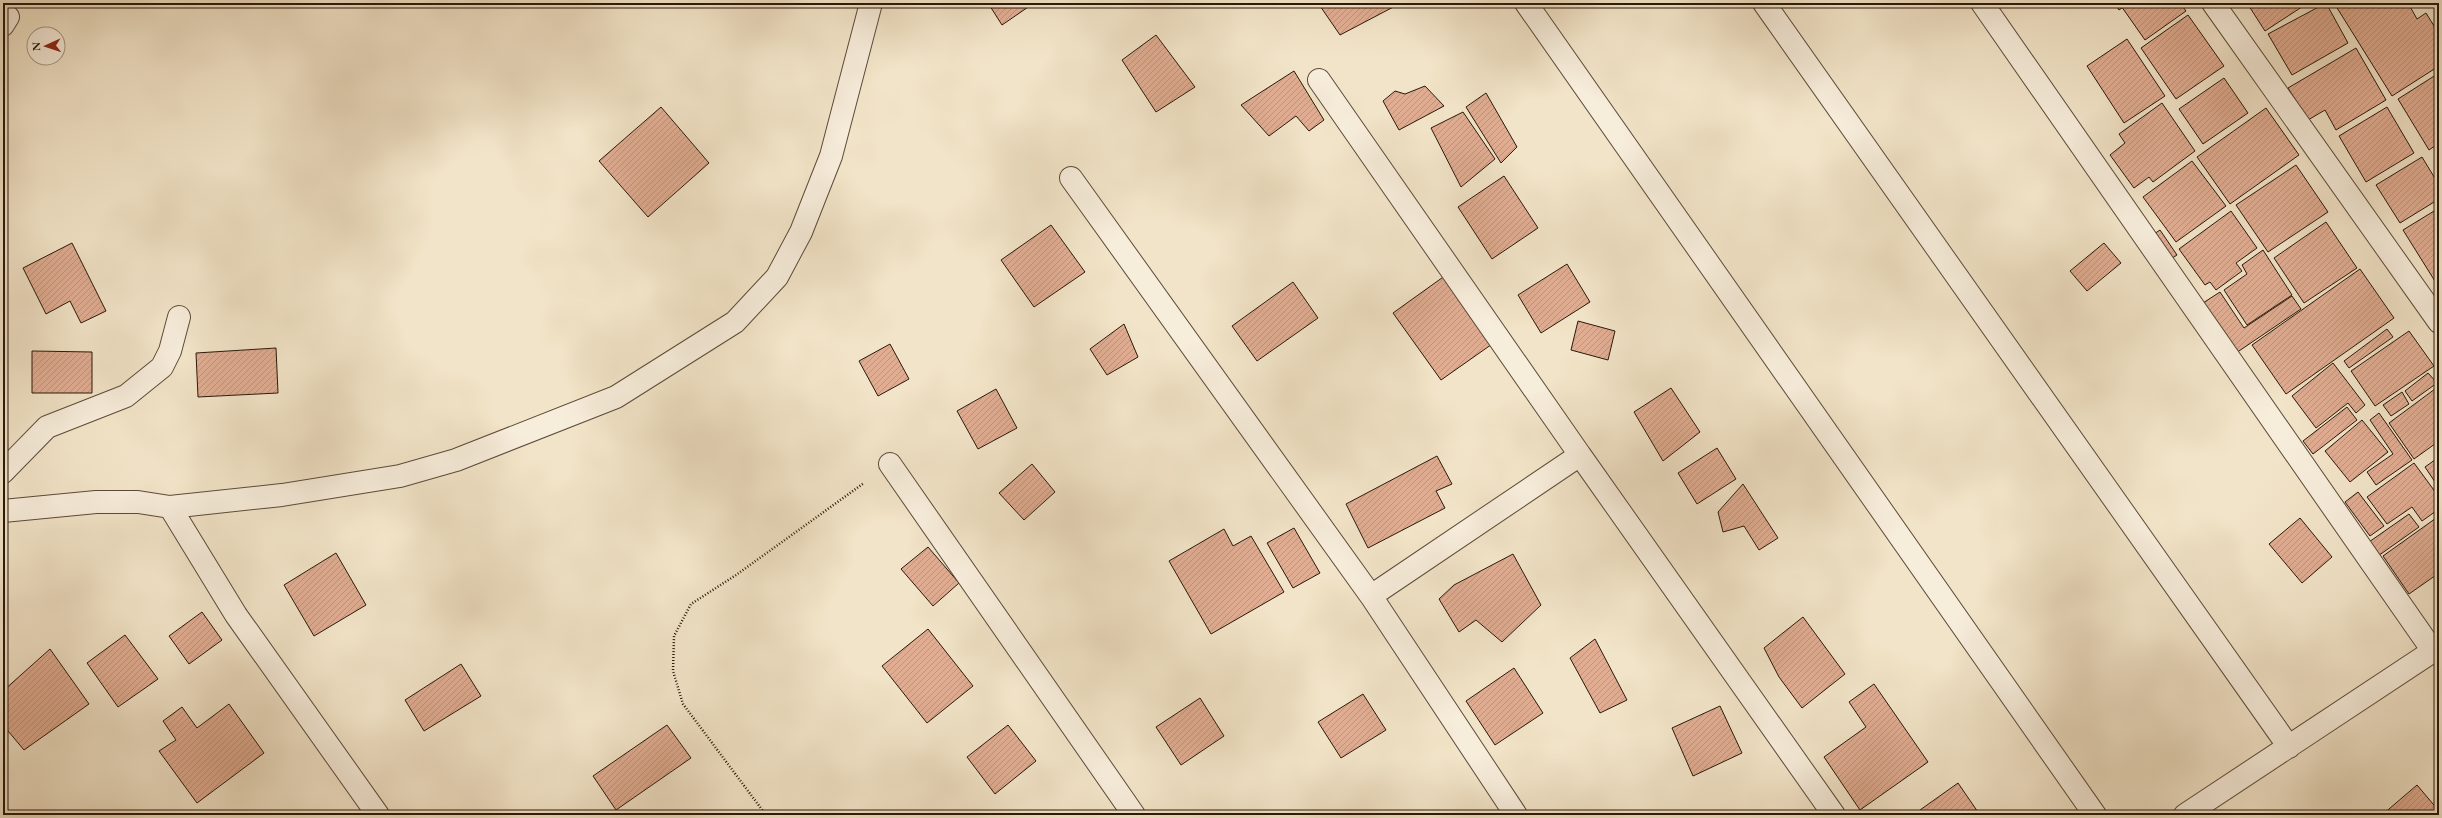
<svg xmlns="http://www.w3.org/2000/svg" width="2442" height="818" viewBox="0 0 2442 818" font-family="'EB Garamond',serif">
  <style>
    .building { fill: url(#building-hatch); stroke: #2a1809 }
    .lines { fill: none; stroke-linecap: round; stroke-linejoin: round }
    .minor-casing { stroke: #5c4b39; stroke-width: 24 }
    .path { stroke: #2a1809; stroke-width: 2.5; stroke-dasharray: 1 2; stroke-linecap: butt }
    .minor { stroke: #f7eddb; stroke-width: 22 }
  </style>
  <defs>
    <pattern id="building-hatch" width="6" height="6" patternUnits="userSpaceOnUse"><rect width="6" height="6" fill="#e0ad93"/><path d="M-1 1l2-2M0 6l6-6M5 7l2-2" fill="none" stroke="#c0947d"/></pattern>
  </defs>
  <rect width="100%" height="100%" fill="#f2e4c8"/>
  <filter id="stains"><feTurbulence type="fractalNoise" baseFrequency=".005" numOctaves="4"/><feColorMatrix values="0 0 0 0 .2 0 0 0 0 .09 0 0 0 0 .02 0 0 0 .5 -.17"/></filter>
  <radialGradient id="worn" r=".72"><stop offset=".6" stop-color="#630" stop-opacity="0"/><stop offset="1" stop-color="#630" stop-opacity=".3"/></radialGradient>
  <!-- building -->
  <path class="building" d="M988 3H1034L1002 25Z
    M1318 3H1399V4L1340 35Z
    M2114 3H2129L2119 10Z
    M2119 3H2180L2186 11 2145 40Z
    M2247 3H2308L2265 31Z
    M2326 3 2348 43 2292 75 2268 34Z
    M2334 3H2408L2417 19 2426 13 2439 34V66L2392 96Z
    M2188 15 2224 66 2176 99 2141 48Z
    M1156 35 1195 87 1156 112 1122 60Z
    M2127 39 2165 96 2124 123 2087 66Z
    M2356 48 2386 100 2336 130 2325 110 2308 120 2288 88Z
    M1294 71 1324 120 1309 131 1296 116 1269 136 1241 105Z
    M2439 73V143L2429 150 2398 99Z
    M2224 78 2248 113 2203 144 2179 109Z
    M1425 86 1444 106 1399 130 1383 101 1395 91 1405 94Z
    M1486 93 1517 147 1501 163 1466 107Z
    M2162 103 2195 151 2153 182 2149 177 2134 188 2110 155 2125 143 2119 134Z
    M661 107 709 163 648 217 599 161Z
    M2387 107 2414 153 2366 182 2339 136Z
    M2266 108 2299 155 2230 204 2197 157Z
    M1463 112 1495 159 1461 187 1431 128Z
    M2422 157 2439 185V199L2400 223 2376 185Z
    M2192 161 2226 206 2176 242 2143 197Z
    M2296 165 2328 212 2268 252 2236 205Z
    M1504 176 1538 228 1492 259 1458 207Z
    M2439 208V285L2438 286 2403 230Z
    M2231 211 2257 248 2236 263 2242 271 2216 290 2210 282 2205 285 2179 249Z
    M2326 222 2357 268 2304 303 2274 258Z
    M1051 225 1085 272 1034 307 1001 260Z
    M2160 230 2177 255 2168 261 2151 236Z
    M72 243 106 311 81 323 70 301 46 314 23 268Z
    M2104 243 2121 263 2087 291 2070 271Z
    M2263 250 2292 295 2247 325 2224 290 2247 274 2242 265Z
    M1567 264 1590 302 1541 333 1518 295Z
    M2360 269 2394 318 2286 394 2252 345Z
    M1446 275 1495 342 1441 380 1393 313Z
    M1293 282 1318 318 1257 361 1232 326Z
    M2220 292 2244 328 2292 296 2301 309 2236 353 2203 303Z
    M1578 321 1615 331 1608 360 1571 350Z
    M1124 324 1138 357 1107 375 1090 349Z
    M2387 329 2393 337 2349 368 2344 361Z
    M2409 331 2434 366 2375 406 2351 371Z
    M890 344 909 379 878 396 859 361Z
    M276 348 278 393 198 397 196 353Z
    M32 351 92 352V393H32Z
    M2333 363 2365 405 2356 413 2348 403 2316 428 2292 396Z
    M2428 373 2437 383 2412 401 2405 391Z
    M2439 386V441L2414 459 2389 423Z
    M1671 388 1700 432 1663 461 1634 412Z
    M996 389 1017 428 978 449 957 411Z
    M2402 392 2409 404 2391 416 2383 405Z
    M2347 407 2357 420 2313 454 2303 441Z
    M2379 413 2412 460 2376 485 2367 472 2393 454 2370 420Z
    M2362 420 2388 452 2350 482 2325 451Z
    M1717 448 1736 479 1697 504 1678 473Z
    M1437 456 1452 484 1436 491 1445 508 1368 548 1346 504Z
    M2439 457V488L2425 467Z
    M2414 463 2439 497V509L2422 521 2412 507 2387 524 2367 497Z
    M1032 464 1055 492 1024 520 999 493Z
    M1743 484 1778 538 1759 550 1744 526 1723 532 1718 512Z
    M2358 492 2384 526 2370 536 2345 502Z
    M2409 514 2419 527 2378 556 2369 542Z
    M2439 516V573L2409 594 2383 556Z
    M2300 518 2332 557 2302 583 2269 544Z
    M1294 528 1320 573 1293 588 1267 543Z
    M1224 529 1233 546 1251 536 1284 592 1211 634 1169 561Z
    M928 547 959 583 933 606 901 569Z
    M336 553 366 605 314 636 284 585Z
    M1513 554 1541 605 1502 642 1476 620 1459 632 1439 599 1454 585Z
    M202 612 222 640 189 664 169 636Z
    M1803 617 1845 674 1802 708 1779 677 1764 648Z
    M928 629 973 686 927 723 882 666Z
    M125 635 158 679 118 707 87 663Z
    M1595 639 1627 700 1600 713 1570 658Z
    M50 649 89 704 24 750 3 725V691Z
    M461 664 481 696 424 731 405 700Z
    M1514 668 1543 713 1495 745 1466 701Z
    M1874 684 1928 762 1860 810 1824 757 1866 727 1849 702Z
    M1363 694 1386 730 1341 758 1318 722Z
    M1200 698 1224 736 1181 765 1156 727Z
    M229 704 264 753 197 803 159 751 176 740 163 721 182 707 197 728Z
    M1720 706 1742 753 1693 776 1672 728Z
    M667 725 691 758 616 810 593 776Z
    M1008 725 1036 761 995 794 967 757Z
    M1958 783 1980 815H1913Z
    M2417 785 2439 811V815H2382Z"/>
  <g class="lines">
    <!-- minor casing -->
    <g class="minor-casing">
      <path id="minor" d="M1526 3 2095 815
        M1764 3 2289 747
        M1982 3 2433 651
        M2213 3 2439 322
        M3 25 8 17
        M1319 80 1580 455
        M1071 178 1371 596 1516 815
        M890 464 1134 815
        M3 472 47 427 126 396 162 367 170 351 179 317
        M170 507 236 615 378 815
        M3 511 96 502H138L170 507 282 495 400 476 456 460 616 397 735 322 777 277 801 232 831 156 871 3
        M1371 596 1580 455 1834 815
        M2185 815 2439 647"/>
    </g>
    <!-- path -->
    <path class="path" d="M766 815 683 704 673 671 674 636 691 604 736 575 864 483"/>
    <!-- minor -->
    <use href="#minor" class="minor"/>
  </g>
  <!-- margin -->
  <rect width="2442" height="818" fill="none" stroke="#f2e4c8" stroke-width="16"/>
  <rect x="4" y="4" width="2434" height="810" fill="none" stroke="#2a1809" stroke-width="2"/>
  <rect x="8" y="8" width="2426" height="802" fill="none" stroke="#2a1809"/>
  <!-- north arrow -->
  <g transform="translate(46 46) rotate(267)"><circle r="19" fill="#f7eddb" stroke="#a59887"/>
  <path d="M0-3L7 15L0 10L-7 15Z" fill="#8f2418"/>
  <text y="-6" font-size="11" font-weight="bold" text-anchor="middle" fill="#2a1809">N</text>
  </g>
  <rect width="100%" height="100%" filter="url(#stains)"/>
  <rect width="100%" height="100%" fill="url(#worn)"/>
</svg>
